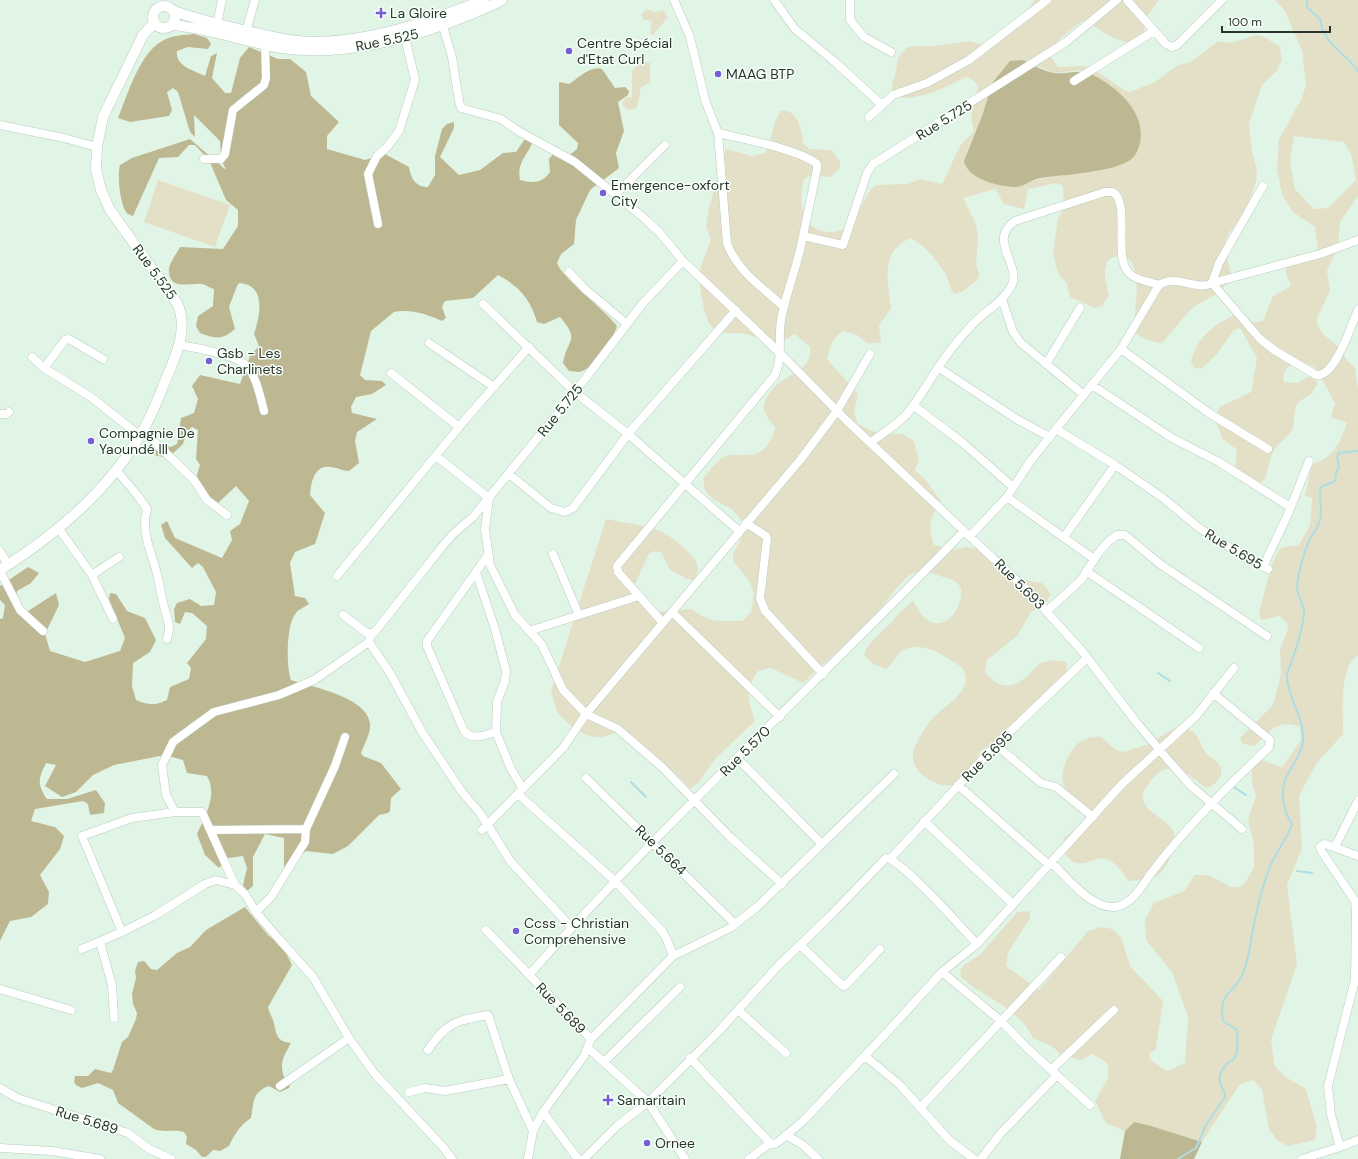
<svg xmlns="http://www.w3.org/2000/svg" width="1358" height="1159" viewBox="0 0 1358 1159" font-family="'DM Sans',sans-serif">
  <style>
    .green { fill: #e4e0c8; fill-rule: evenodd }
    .forest { fill: #bdb891 }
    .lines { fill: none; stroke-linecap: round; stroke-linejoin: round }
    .stream { stroke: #acdde5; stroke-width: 2 }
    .minor-casing { stroke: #b9ccbe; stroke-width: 9 }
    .tertiary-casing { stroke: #b9ccbe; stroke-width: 11 }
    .minor { stroke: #fff; stroke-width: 8 }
    .tertiary { stroke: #fff; stroke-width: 10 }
    .poi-dot { fill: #765cd7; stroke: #f7fff9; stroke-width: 1.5 }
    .labels { text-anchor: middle; stroke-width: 3; stroke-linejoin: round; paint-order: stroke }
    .poi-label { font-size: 14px; fill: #2b332d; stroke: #f7fff9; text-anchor: start }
    .street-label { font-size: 14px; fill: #2b332d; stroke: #f7fff9 }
  </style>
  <rect width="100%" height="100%" fill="#e1f5e7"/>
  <!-- green -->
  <path class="green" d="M1035 0H1159L1145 19 1144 37 1133 45 1109 36 1084 20C1072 29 1052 41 1051 57L1058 67 1084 66 1090 67 1124 90 1130 92 1155 82 1178 65 1191 62 1218 41 1231 43 1257 35 1263 36 1280 47 1282 60 1276 72 1262 85 1249 123 1252 151 1257 170 1256 183 1244 213 1227 236 1225 243 1231 276 1229 282 1215 295 1192 308 1162 343C1152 343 1140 338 1133 330 1135 312 1140 283 1133 265 1129 254 1110 253 1106 265 1103 275 1107 285 1109 295L1102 306 1095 308 1070 297 1067 284 1058 273 1053 253 1058 218 1064 206 1063 186 1057 183 1028 189 1024 209 1004 204 995 189 963 198 976 224 978 237 976 264 979 274 977 280 962 292 955 294C948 288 950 282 946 275 937 260 926 247 911 238 879 251 888 282 891 308L879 326 881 343H867L857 335 844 331C833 336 830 347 827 359L858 394 854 412 858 424 876 433 902 434 914 441 919 460 915 470 925 479 941 501C929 520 928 522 934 545L953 550 966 547 992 552 1003 559 1004 573 1009 577 1042 583 1047 588 1050 594 1048 600 1044 606 1031 612 1017 636 987 660 985 672C996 687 1011 690 1025 678 1031 674 1035 666 1041 663 1050 659 1056 660 1066 662L1067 668 1066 676 1017 729 981 751C973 762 972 779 957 784 938 791 906 771 914 749 918 738 927 724 935 716 947 704 976 689 962 668 959 664 949 660 944 656 932 648 912 642 899 653 894 658 893 665 886 669L873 664 864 655C868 641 880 634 890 624 898 615 903 608 913 601 917 607 920 614 925 618 944 634 962 610 961 591 961 583 953 580 947 578 936 575 926 569 915 573 905 575 892 595 885 603 860 632 831 657 803 683L771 668 758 671C744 692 748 699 755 721L715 759 700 781 691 789C671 770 652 749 628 734 618 729 611 736 601 737 587 739 568 725 559 714 555 708 553 698 551 691L606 519C643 527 661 523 689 553 698 562 701 568 694 580L687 579 670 570 661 552 655 551 649 554 634 586 636 599 640 604 658 612 692 609C709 623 720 621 742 621L751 612 754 594 750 582 733 561V554L745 531 744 524 732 509 714 500 705 491 703 478C709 472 716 462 723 457 732 452 745 457 755 454 765 452 773 438 775 428 772 423 767 418 765 413 761 403 770 390 778 384 791 373 813 369 810 347L795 334C770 350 770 340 746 334 735 332 724 336 714 329 704 323 698 282 700 271 702 260 708 249 711 239L706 227 709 207 726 149 752 156 765 153C774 140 771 123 781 111 798 108 802 132 804 145L810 149 831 150 840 161V168L830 177 810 176 804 179C798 200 801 232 830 232 835 232 842 230 848 228L871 189 876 185 908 184 920 179 942 184 960 146 974 131C973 124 971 118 971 112 971 98 989 86 966 77 948 86 913 105 893 95L892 85 896 71 898 58 906 48 913 46H934L968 41 988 46 1000 43ZM1023 60 1054 73 1081 70 1103 169 1038 179 1013 188 966 155 982 116Z
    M1275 0H1358V196L1340 222 1338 248 1327 271 1330 291 1317 318V324L1324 335 1340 348 1346 359 1355 368 1358 388V655C1339 667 1343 714 1343 734L1316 764 1299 796 1302 849 1287 885 1297 964 1271 1040 1275 1066 1284 1076 1306 1089 1317 1127 1315 1140 1288 1146 1277 1140 1269 1129 1262 1090 1253 1080 1240 1084 1202 1142 1148 1125 1134 1122 1125 1131 1106 1123 1095 1101 1108 1078V1065L1103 1060 1092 1054 1081 1060 1062 1056 1053 1047 1033 1038C1017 1005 985 1000 961 977L960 970 964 965 981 954 1017 912 1030 911V918L1008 953 1006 966 1039 990 1088 931 1100 927 1113 929 1122 939 1130 966 1163 1001 1156 1049 1149 1054 1151 1060 1167 1071 1185 1063 1188 1017 1172 972 1146 940 1145 920 1154 903 1184 891 1195 875H1208L1231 887H1239L1245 883 1254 867V845L1248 819 1256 795C1251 783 1249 770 1258 759L1282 767 1301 740 1300 727C1278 718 1268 732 1255 746L1243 744 1240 738 1273 705 1275 699 1281 674 1280 649 1289 626 1280 616 1261 620 1259 613 1271 566 1280 548 1299 545 1310 525 1312 498 1305 496 1312 464C1333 459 1340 442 1347 423L1331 417 1335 404C1331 397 1320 373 1315 368 1303 358 1279 364 1284 382L1297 383 1308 377 1315 378 1318 384C1315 387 1313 392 1311 394 1307 398 1301 399 1298 403 1293 410 1295 419 1293 427 1289 438 1276 444 1272 454 1265 471 1271 492 1240 482 1233 472 1236 462 1237 450L1222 438 1215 419 1220 407 1251 392 1257 358 1240 328 1234 330 1217 354 1201 369 1195 368 1191 362C1196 339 1213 324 1235 315 1245 319 1252 324 1263 321L1273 296 1291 286 1286 274 1287 261 1299 254 1312 256 1318 252 1315 227 1293 212 1282 195 1277 168 1279 139 1302 98 1306 85 1302 51 1285 11ZM1294 136 1344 142 1351 154 1356 180 1328 208 1314 209 1295 189 1290 162Z
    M646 9 655 12 663 10 668 17 653 35 650 34 652 21 644 20 641 15Z
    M642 61 650 63V83L641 87 637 108 629 110 624 107 622 103 625 98 632 97V71Z
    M158 180 230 205 215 247 144 222Z
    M1181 727C1201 730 1197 744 1208 755 1211 758 1215 759 1218 763 1227 773 1216 786 1206 788 1186 773 1169 756 1150 782 1147 787 1141 792 1143 799 1146 813 1164 817 1172 829 1180 840 1167 872 1155 877 1148 881 1136 880 1128 881 1122 871 1111 855 1097 859 1087 862 1084 865 1073 862L1064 853 1063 839 1091 816C1083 808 1069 797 1064 786 1058 772 1070 747 1083 740 1089 737 1094 737 1101 737L1116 750 1123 752 1146 745 1175 728Z"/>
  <!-- forest -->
  <path class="forest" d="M194 34 207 38 211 44 208 49 188 47 177 51C175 66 193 70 205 76L211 56 217 53 212 78 225 93H231L240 58 249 47 278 59H290L306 72 311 96 339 122 327 136V149L365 160 385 154 409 167C411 178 415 187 428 187L435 175V156L442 129 447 124 454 122V128L440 157 459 175 480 170 503 153 516 152 527 136 533 139C531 153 516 160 520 180 532 183 542 184 550 172L549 159 554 153 567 157 577 149 578 143 559 125V82L569 84C577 79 591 65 602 69L615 88 625 87 629 91 628 95 618 102 624 131 616 153 619 168 590 190 576 220 574 244 561 254 557 263C561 277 604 309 617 326 613 340 594 369 579 372 576 372 572 371 569 371L563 363C567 338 581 342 560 317L544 324 537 322C531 300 519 286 498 275L473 298 445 301 442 307 446 318 442 321C425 314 412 309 394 312L371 331 360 375 365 380 382 381 386 385 372 394 356 397 351 407 352 413 377 419 357 432 355 441 359 463 349 471C342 471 337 467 330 467 314 465 311 483 310 495L325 513 315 544 295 552 290 563 295 596 305 598 309 604C305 607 299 609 296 613 286 624 286 666 291 680 312 687 368 697 370 724 371 733 364 745 361 753L363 756 381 763 401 789 391 798 390 811 388 813 379 815 348 846 333 854 306 851 284 868V838L265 834 253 857V886L247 891 243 885 247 868 243 856 228 858 219 868 205 855 197 834C205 816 218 795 207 776L187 773 183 760 165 755 114 765 93 775 76 792 62 797 45 786 56 765 46 763C38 779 37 784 47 799H67L96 790 105 803 104 813 90 815 88 804 83 801 35 809 31 821 55 827 64 836 60 849 40 875 49 892 48 904 31 917 10 921 0 941V619L3 618 5 605 0 600V586L28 567 39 573 31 583 17 591 15 607 25 613 56 593 59 605 45 634 50 651 85 662 120 651 125 638 109 599 110 593 116 594 127 611 145 618 156 640 150 652 133 663 132 686 136 700C147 705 155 706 167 700L170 687 189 679 191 668 187 663 206 639 207 626 192 613 185 612 180 624 175 622 174 609 177 603 190 599 201 606 214 605 216 592 203 567 198 563 192 568 165 538 161 525 167 521 175 538 222 558 232 540 230 531 240 524 249 501 236 486 218 503 206 496 196 478 200 465 196 459 198 430 192 427 187 431 183 444 169 457 156 456 155 450 159 444 171 447 177 444 181 418 194 413 198 399 192 386 200 375 240 384 250 356 259 346 254 334C260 316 267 285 239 283L237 286 229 307 235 329C223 340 215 339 200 333L196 326 198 316 213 306 214 289C210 288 206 285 202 284 191 282 169 292 169 270 169 263 177 253 180 247L223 249 238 226V210L226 200 209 160 195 145H189L178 157 159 158 133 216C133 216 128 214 127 213 120 206 117 175 120 165L132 158 190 139 226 170 221 159 220 141 194 115 195 137 190 132 178 92 173 88 167 92 172 110 169 116 130 122 118 118C128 94 140 50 166 39 174 35 185 35 194 34Z
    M1023 60C1033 64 1044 72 1054 73 1068 75 1079 68 1093 75 1118 88 1146 112 1140 143 1138 150 1136 156 1130 160 1114 172 1061 175 1040 178 1031 180 1020 189 1012 187 995 185 968 179 964 161L982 116 993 82 1010 61Z
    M245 907 268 935 283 947 292 965 268 1007C269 1012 271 1015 273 1020 277 1032 274 1041 291 1043 284 1056 279 1062 284 1077L290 1078 291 1081 289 1088 280 1092 269 1086C252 1092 254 1102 251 1118 240 1125 234 1135 229 1146L220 1151 213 1150 206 1157H202L196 1150 186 1144 187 1137 184 1132C174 1129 163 1133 154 1129L118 1103 113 1090 98 1083 82 1088 76 1085 74 1082 75 1076H88L95 1069 111 1073 113 1070 122 1042 128 1037 136 1019 137 1013 133 1004 132 994 136 978 135 971 138 962 144 961 151 969 157 970 177 953 190 947 206 930Z
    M1134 1122 1148 1125 1202 1142 1195 1157 1194 1159H1120L1125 1131Z"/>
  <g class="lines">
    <!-- stream -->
    <path class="stream" d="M1307 0V7L1321 20C1320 41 1348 55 1358 71
      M1158 673 1170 681
      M631 782 646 797
      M1232 786 1246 795
      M1297 871 1312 873
      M1178 1159 1196 1148 1206 1125 1225 1097V1093C1218 1082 1217 1073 1228 1063 1230 1061 1233 1060 1235 1058 1239 1051 1237 1037 1237 1030L1223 1021C1218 990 1234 996 1243 973 1249 960 1250 943 1253 929 1257 908 1263 884 1271 864 1277 850 1287 839 1292 824 1282 809 1279 788 1289 772 1294 763 1303 751 1303 739 1304 717 1287 697 1287 675 1288 668 1292 662 1294 655 1298 642 1303 628 1304 614 1305 603 1296 596 1297 585 1299 570 1304 552 1310 539 1314 532 1318 527 1320 520 1323 509 1318 498 1321 487L1335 481 1336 473 1339 467 1337 457 1339 453 1358 451"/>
    <!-- minor casing -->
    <g class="minor-casing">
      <path id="minor" d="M674 0 690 37 705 100 718 133C743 139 798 149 817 164V169L803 236 843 245 867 173 873 164 1066 42 1117 0
        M774 0 795 29 835 62 881 104
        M850 0V20L864 37 891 52
        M1127 0 1166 44 1172 47 1177 45 1222 0
        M217 24 222 0
        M443 26 452 57 459 101 461 108 501 119 520 132 575 162 644 218 660 233 683 261
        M246 31 255 0
        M1074 81 1154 31
        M869 117 893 95 927 83 969 60 1047 0
        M0 125 64 138 97 147
        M718 133 727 243C737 271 763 288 784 307
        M204 159H221L225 154 233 110 264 85 266 78 265 44
        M616 194 665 145
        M378 224 368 174 377 156 387 147 399 131 415 80 405 37
        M1358 240 1320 254 1212 283 1260 339 1274 350 1316 375C1335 378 1351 325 1358 310
        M569 272 586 290 627 324
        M1002 299 1013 332 1021 343 1084 395
        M483 304 575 392 628 434 739 531
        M429 343 494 387
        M180 345C196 348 239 355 248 367 257 379 260 396 264 411
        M1121 349 1209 413 1268 449
        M32 357 44 368 91 397 140 436
        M1046 364 1080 308
        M44 368 65 340 69 339 103 359
        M939 368 1018 420 1050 437
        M391 373 459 427
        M1092 385 1172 438 1219 462 1290 507
        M913 405 963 443 1013 487
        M0 414H7L9 412
        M1056 429 1121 349 1159 285C1176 273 1198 292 1212 283L1219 263 1263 186
        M143 431 194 480 207 500 227 515
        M871 442C883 433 897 425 907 414 923 394 934 371 950 351 956 342 964 334 971 326 984 311 1003 303 1012 285 1021 264 987 240 1015 221L1105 192H1113C1131 204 1112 259 1130 274 1136 280 1151 282 1159 285
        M436 456 489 498 485 529 490 565 515 615 542 645 563 690 586 714 618 729 662 767 730 837 782 884
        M117 471 138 496 147 509C140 533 153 555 158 578 160 586 161 595 163 603 166 616 172 625 167 639
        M509 474 551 508 565 512 573 508 628 434 736 310
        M1007 497 1094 559
        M746 523 766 536 767 539 760 598 765 611 823 674
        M59 529 92 575 113 619
        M970 536 1007 497 1029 463 1056 429 1115 465 1163 498 1198 527 1222 543 1268 569
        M1064 537 1115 465
        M0 551 8 565
        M553 554 579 615
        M488 555 427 641V646L464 731C473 741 484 735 496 732
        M1263 567 1288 514 1309 461
        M0 571 20 610 43 631
        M1086 571 1199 648
        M476 572 495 629 506 671 505 681 497 702 496 732 511 769 523 789
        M92 575 119 557
        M337 576 469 415 529 347
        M1047 611 1081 580 1099 552 1109 541 1117 535H1125L1160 564 1267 636
        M672 612 780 717
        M343 615 367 633H374L441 548 453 534 473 517 575 392 643 303 683 261 781 354 846 420 1029 592 1082 651 1137 723 1169 761 1191 786 1242 829
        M663 623 618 572 617 566 775 375C783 356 778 339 781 320 786 292 798 265 803 236
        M529 631 639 596
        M371 634 369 642 390 673 422 732 462 792 480 813 511 862 571 927
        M996 745 1041 783 1056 787 1093 817
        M738 759 822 844
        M586 778 735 924
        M958 785 1049 865
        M518 794 616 882 662 931 667 940 673 956
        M175 812 166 795 162 765 173 742 214 712 279 695 314 680 369 642
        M924 821 1013 904
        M210 830 306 829
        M482 830 563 748 586 714 801 459 837 411 870 354
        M1335 847 1358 801
        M1358 856 1325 844 1320 847 1322 852 1355 901 1356 912 1355 980 1328 1086 1331 1115 1340 1147 1358 1140
        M890 859 996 745 1087 658
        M1051 862C1067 877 1090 908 1114 907 1130 906 1141 888 1149 876 1184 829 1226 788 1269 747L1270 740 1213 693
        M256 912 271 897 305 842 306 829 335 766 345 737
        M486 930 591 1039 584 1056 543 1112 533 1131 528 1159
        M122 932 82 836 132 818 175 812H202L235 885
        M100 942 112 985 114 1018
        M800 945 843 986 846 985 880 949
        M82 949 122 932 154 916 205 884 216 880 235 885 245 894 256 912 278 938 313 977 349 1038 374 1073 443 1147 452 1159
        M942 972 1001 1021 1028 1049 1090 1105
        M529 975C666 820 820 680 964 531
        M0 989 71 1010
        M739 1011 786 1053
        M591 1039 673 956 730 928 757 907 894 774
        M588 1048 648 1102 685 1159
        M428 1050C446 1022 458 1020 488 1015L509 1079 533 1131
        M865 1056 900 1085 949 1140 974 1159
        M690 1058 770 1143 775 1144 778 1142 803 1121 891 1028 942 972 977 944 1122 784 1196 716 1234 668
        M604 1062 680 987
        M1051 1070 1114 1010
        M280 1086 349 1038
        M0 1088 17 1098 36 1104 128 1133 149 1149 171 1159
        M409 1092 425 1088 445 1091 509 1079
        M921 1107 1061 957
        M543 1112 578 1159
        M786 1135 803 1145 818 1159
        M0 1148 52 1151 100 1159
        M584 1159 618 1125 648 1102 718 1032 778 966 830 916 886 858C902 860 962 928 977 944
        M749 1159 770 1143
        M981 1159 1001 1133 1057 1075
        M1302 1159 1340 1147"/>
    </g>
    <!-- tertiary casing -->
    <g class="tertiary-casing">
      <path id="tertiary" d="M153 17a11 11 0 1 1 22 0a11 11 0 1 1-22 0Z
        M174 11C198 20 222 25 247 31 269 36 291 42 313 42 373 42 429 21 484 0
        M172 25C210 28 245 42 282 48 342 57 414 38 469 15 480 10 492 6 502 0
        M0 570C57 534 108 491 142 432 152 415 159 396 166 379 176 356 189 328 177 303L110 210 101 190 96 169 97 147 103 117 143 35 154 23"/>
    </g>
    <!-- minor -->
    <use href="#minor" class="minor"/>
    <!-- tertiary -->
    <use href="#tertiary" class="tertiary"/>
  </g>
  <!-- markers -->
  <g class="poi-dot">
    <path d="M379 7h4v4h4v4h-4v4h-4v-4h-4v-4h4z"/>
    <circle cx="569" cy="51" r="4"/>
    <circle cx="718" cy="74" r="4"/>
    <circle cx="603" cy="193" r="4"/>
    <circle cx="209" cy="361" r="4"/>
    <circle cx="91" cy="441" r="4"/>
    <circle cx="516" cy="931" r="4"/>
    <path d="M606 1094h4v4h4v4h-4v4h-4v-4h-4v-4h4z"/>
    <circle cx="647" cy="1143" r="4"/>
  </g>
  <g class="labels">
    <!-- poi labels -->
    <g class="poi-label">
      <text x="390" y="18">La Gloire</text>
      <text x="577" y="48">Centre Spécial<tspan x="577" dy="16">d'Etat Curl</tspan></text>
      <text x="726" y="79">MAAG BTP</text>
      <text x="611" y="190">Emergence-oxfort<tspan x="611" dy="16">City</tspan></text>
      <text x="217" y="358">Gsb - Les<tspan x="217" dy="16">Charlinets</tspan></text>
      <text x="99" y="438">Compagnie De<tspan x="99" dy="16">Yaoundé lll</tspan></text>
      <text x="524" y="928">Ccss - Christian<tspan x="524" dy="16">Comprehensive</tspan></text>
      <text x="617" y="1105">Samaritain</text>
      <text x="655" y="1148">Ornee</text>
    </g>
    <!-- street labels -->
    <g class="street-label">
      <text transform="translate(387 40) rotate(-12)" y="5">Rue 5.525</text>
      <text transform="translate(944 120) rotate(-32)" y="5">Rue 5.725</text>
      <text transform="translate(155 272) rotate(54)" y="5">Rue 5.525</text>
      <text transform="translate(560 410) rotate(-51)" y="5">Rue 5.725</text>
      <text transform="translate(1234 549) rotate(31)" y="5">Rue 5.695</text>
      <text transform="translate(1020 584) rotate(45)" y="5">Rue 5.693</text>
      <text transform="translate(745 751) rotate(-45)" y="5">Rue 5.570</text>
      <text transform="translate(987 756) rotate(-45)" y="5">Rue 5.695</text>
      <text transform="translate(661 850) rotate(44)" y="5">Rue 5.664</text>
      <text transform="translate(561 1008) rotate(46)" y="5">Rue 5.689</text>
      <text transform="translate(87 1120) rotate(17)" y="5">Rue 5.689</text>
    </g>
  </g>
  <!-- scale -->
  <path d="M1222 26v6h108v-6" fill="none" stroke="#2b332d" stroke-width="2"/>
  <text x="1228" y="26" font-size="12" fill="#2b332d" stroke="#f7fff9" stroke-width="3" paint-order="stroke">100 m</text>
</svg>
